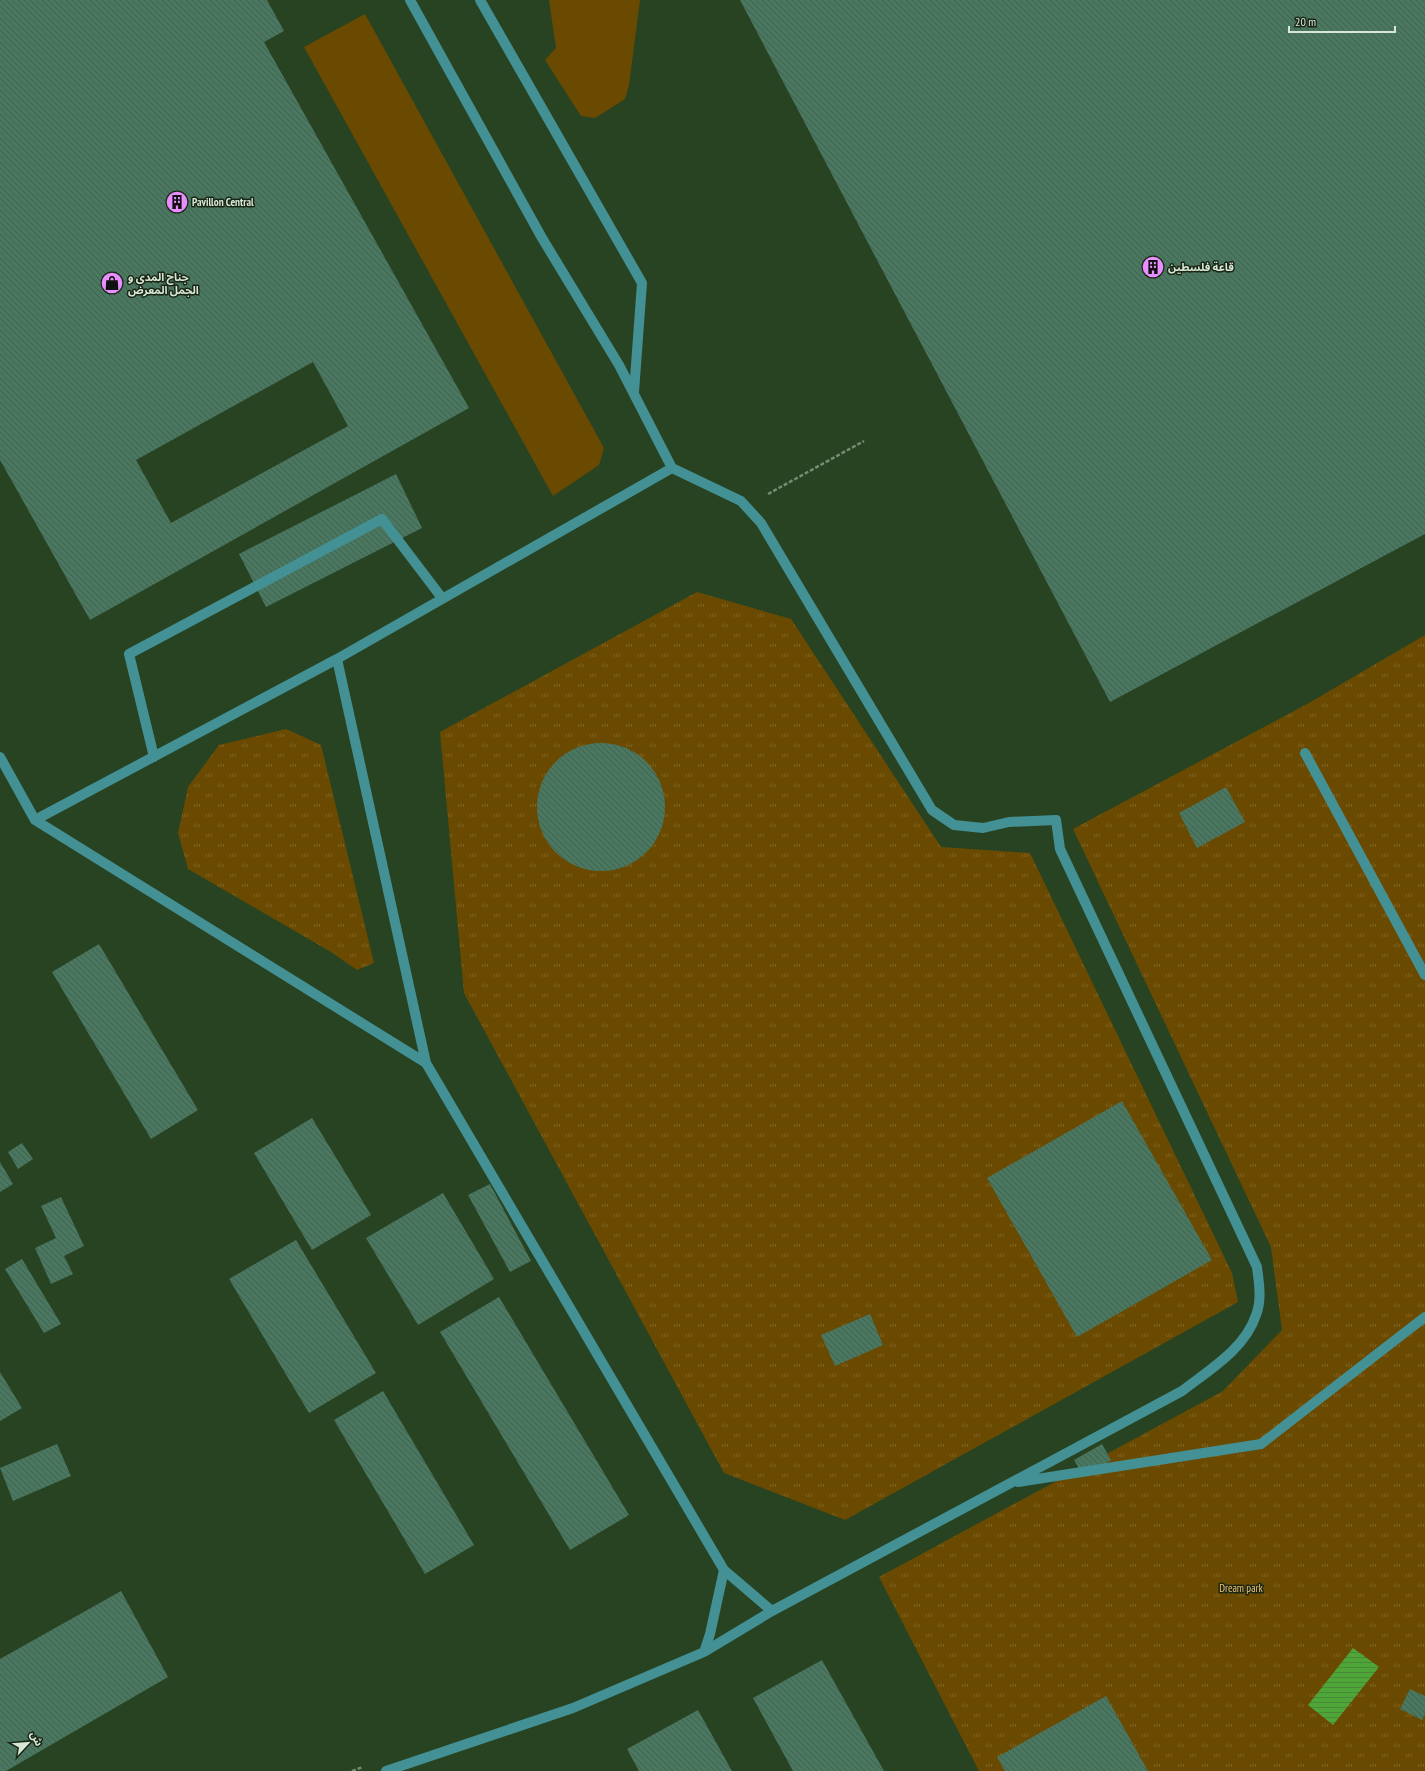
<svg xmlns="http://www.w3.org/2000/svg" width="1425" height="1771" viewBox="0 0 1425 1771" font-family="'PT Sans Narrow','Noto Sans Arabic',sans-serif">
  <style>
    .grass { fill: #6a4a00 }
    .park { fill: url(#park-tufts) }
    .water { fill: url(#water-rules) }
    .building { fill: url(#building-back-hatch); fill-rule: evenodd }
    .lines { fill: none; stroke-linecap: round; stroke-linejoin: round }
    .path { stroke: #768c71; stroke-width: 2.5; stroke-dasharray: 4 2; stroke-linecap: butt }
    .minor { stroke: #449195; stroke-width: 10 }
    .labels { text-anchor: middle; stroke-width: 3; stroke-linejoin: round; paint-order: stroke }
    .poi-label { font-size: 11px; font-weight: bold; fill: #d7e7d3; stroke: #1a2617; text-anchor: start }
    .park-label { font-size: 11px; fill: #f3c16a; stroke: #1a2617 }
  </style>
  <defs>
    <pattern id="park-tufts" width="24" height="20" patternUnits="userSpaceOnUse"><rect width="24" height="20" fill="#6a4a00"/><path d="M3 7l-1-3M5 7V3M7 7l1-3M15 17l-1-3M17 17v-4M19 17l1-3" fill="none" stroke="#7f6424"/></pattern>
    <pattern id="water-rules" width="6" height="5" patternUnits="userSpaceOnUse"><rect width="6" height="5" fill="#4fa638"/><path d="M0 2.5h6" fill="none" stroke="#4a893a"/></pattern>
    <pattern id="building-back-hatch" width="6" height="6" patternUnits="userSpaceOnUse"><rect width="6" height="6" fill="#49775f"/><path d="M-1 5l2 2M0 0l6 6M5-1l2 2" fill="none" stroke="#445e4f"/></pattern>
  </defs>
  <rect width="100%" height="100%" fill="#284322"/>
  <!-- grass -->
  <path class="grass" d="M549 0H640L629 85 625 99 595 118 581 116 545 60 556 48Z
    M365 14 604 448 599 465 553 496 304 47Z"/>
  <!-- park -->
  <path class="park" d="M697 592 791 619 941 847 1030 853 1232 1273 1238 1302 845 1520 724 1473 464 993 440 732Z
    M1425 635V1771H979L879 1577 1223 1391 1282 1330 1271 1247 1073 829 1309 703Z
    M286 729 321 745 374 963 357 970 331 952 188 869 178 833 188 787 219 745Z"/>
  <!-- water -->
  <path class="water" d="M1353 1648 1379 1667 1333 1725 1308 1705Z"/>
  <!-- building -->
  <path class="building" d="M0 0H267L284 31 264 42 469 408 90 620 0 460ZM313 362 348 426 171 523 136 460Z
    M740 0H1425V534L1110 702Z
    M396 474 422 528 266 607 239 554Z
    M537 807a64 64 0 1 1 128 0a64 64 0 1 1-128 0Z
    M1226 787 1245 822 1197 848 1179 813Z
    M99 944 198 1110 151 1139 52 972Z
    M1122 1101 1212 1260 1077 1337 987 1178Z
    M312 1118 371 1215 312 1250 254 1153Z
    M22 1143 33 1159 18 1169 8 1152Z
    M0 1162 13 1184 0 1192Z
    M490 1184 531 1261 510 1272 468 1195Z
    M443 1193 494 1279 418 1325 366 1238Z
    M61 1197 84 1246 64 1256 73 1274 51 1284 35 1248 56 1238 41 1206Z
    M296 1240 376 1373 309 1413 229 1279Z
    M22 1259 61 1324 44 1333 5 1269Z
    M499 1297 629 1515 570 1550 440 1332Z
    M870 1314 883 1345 835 1366 821 1335Z
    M0 1372 22 1408 0 1421Z
    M383 1391 474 1545 425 1574 334 1420Z
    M57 1444 71 1476 13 1501 0 1468Z
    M1102 1444 1111 1460 1084 1477 1074 1460Z
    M121 1591 168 1677 6 1771H0V1659Z
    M822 1660 884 1771H793L753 1698Z
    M1410 1689 1425 1696V1714L1422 1720 1400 1709Z
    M1106 1696 1148 1771H1005L997 1757Z
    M698 1710 732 1771H639L627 1749Z"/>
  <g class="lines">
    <!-- path -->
    <path class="path" d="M768 494 864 441
      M352 1771 363 1767"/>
    <!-- minor -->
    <path class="minor" d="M480 0 642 283 634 392
      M672 468 741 501 761 523 932 810 954 825 983 828 1009 822 1056 820 1060 849 1257 1267C1259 1283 1262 1300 1256 1315 1245 1349 1209 1370 1182 1391L772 1611 704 1652
      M1305 753 1425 975
      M0 757 35 820 426 1063
      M154 757 129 654 382 519 442 598
      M35 820 337 659
      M1018 1482 1261 1444 1425 1317
      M724 1570 772 1611
      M386 1771 573 1708 704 1652 710 1634 724 1570 426 1063 337 659 672 468 619 365 542 238 410 0"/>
  </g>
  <!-- icons -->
  <defs>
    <g id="building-disc" transform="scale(1.15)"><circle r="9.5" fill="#e98efe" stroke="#1a2617"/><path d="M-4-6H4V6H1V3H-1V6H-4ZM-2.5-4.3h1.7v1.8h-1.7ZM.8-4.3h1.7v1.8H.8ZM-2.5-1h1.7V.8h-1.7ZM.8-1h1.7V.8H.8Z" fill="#111"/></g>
    <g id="shop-disc" transform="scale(1.15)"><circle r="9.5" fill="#e98efe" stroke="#1a2617"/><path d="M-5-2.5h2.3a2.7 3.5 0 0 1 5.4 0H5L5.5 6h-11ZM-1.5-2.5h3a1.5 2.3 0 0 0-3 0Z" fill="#111"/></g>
  </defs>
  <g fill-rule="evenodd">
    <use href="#building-disc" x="177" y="202"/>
    <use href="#building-disc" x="1153" y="267"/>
    <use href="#shop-disc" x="112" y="283"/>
  </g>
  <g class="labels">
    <!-- poi labels -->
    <g class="poi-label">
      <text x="192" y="206">Pavillon Central</text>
      <text x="1168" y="271">قاعة فلسطين</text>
      <text x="128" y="281">جناح المدى و<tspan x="128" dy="13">الجمل المعرض</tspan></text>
    </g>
    <!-- park labels -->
    <g class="park-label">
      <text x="1241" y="1592">Dream park</text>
    </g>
  </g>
  <!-- north arrow -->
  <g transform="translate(28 1743) rotate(64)" stroke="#1a2617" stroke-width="3" paint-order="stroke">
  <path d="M0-3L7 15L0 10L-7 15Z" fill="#d7e7d3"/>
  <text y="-6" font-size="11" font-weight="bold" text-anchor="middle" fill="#d7e7d3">ش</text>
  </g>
  <!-- scale -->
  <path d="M1289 26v6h106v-6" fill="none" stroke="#d7e7d3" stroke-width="2"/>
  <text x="1295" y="26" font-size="12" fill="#d7e7d3" stroke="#1a2617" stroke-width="3" paint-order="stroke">20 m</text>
</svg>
